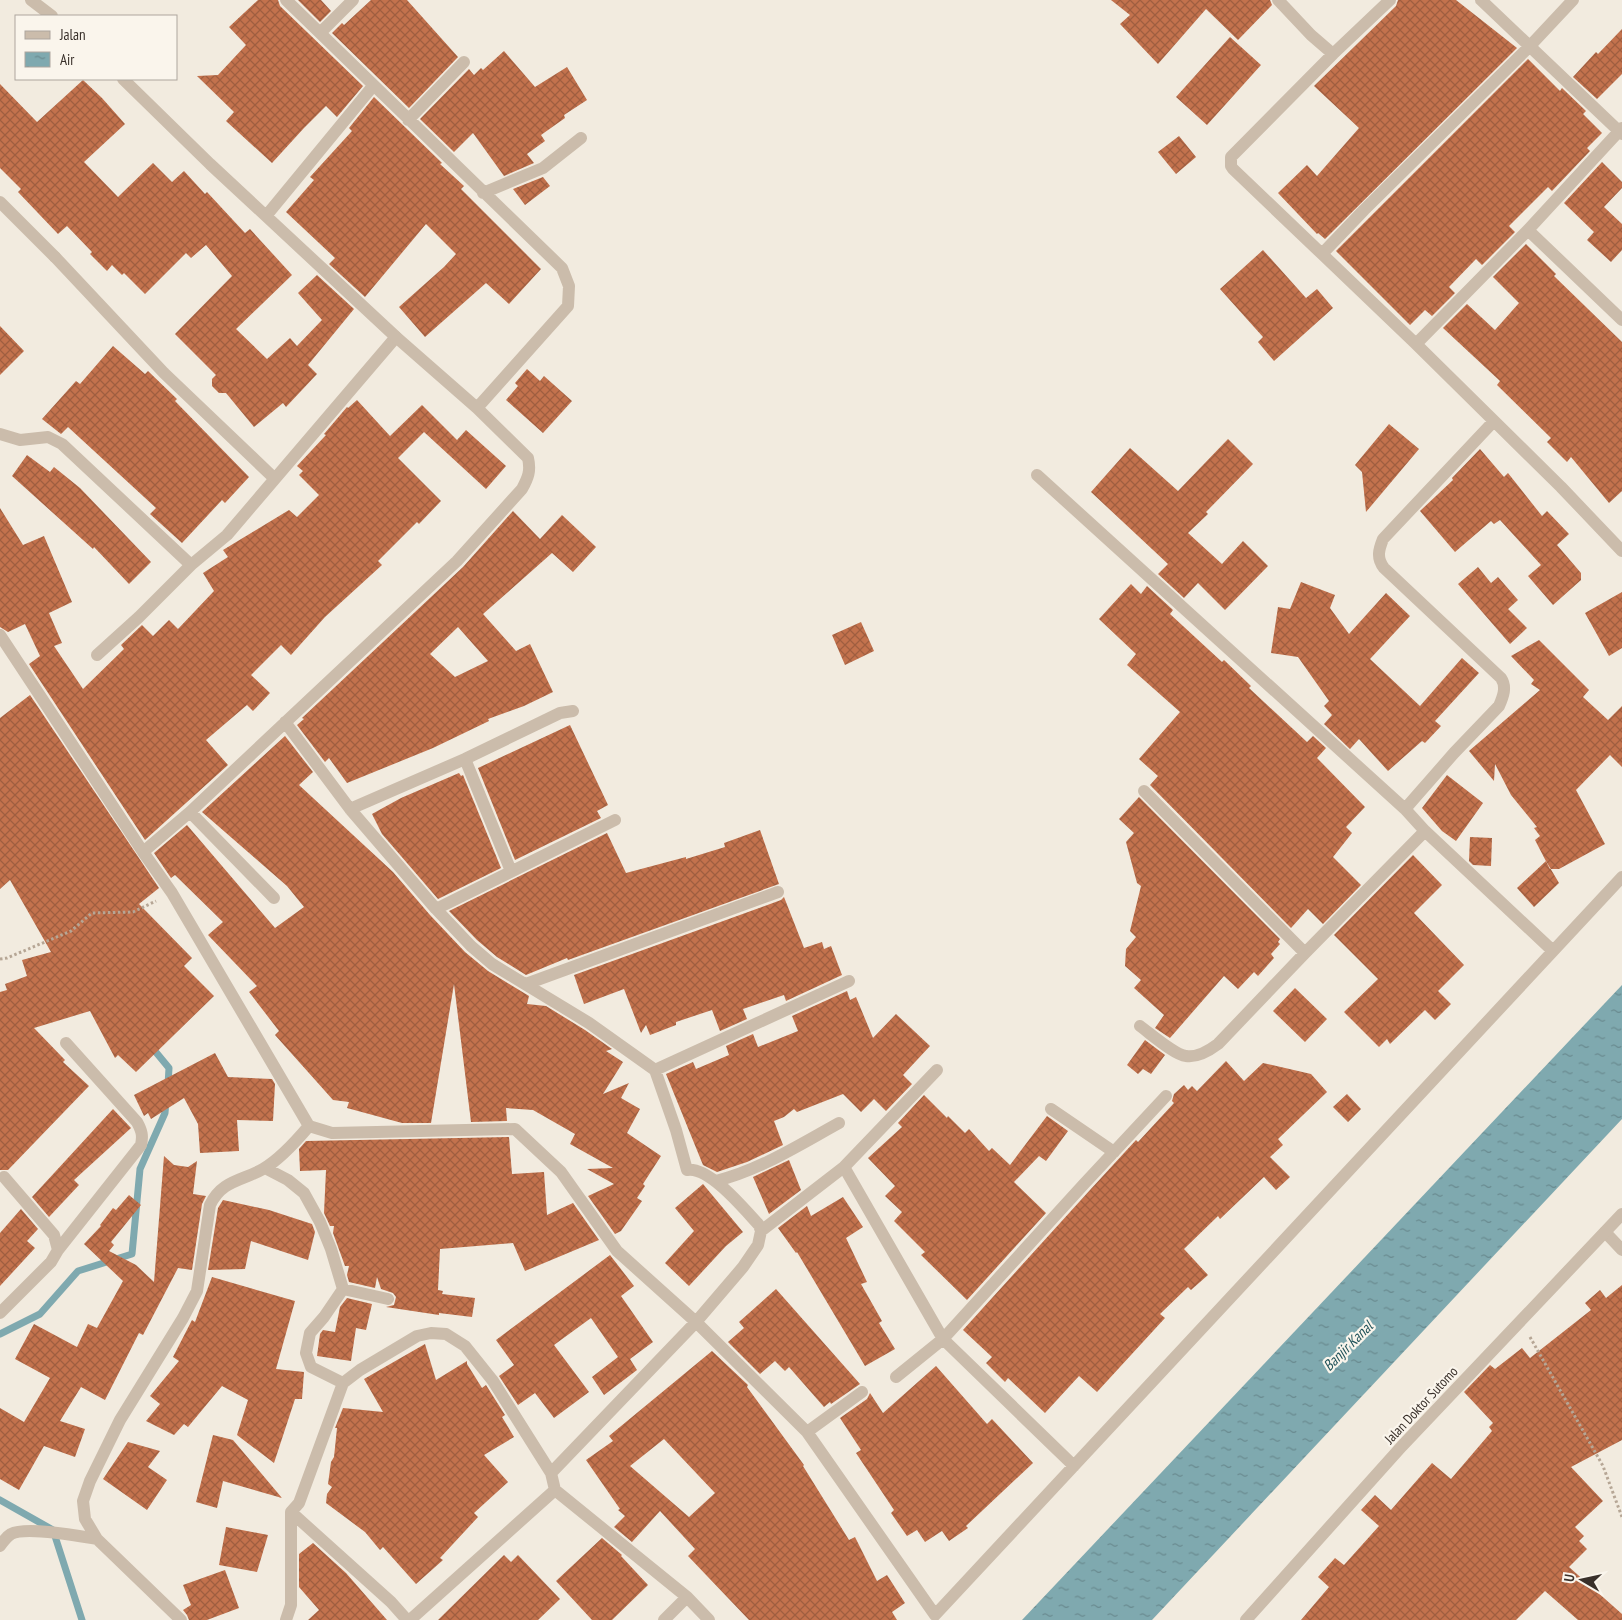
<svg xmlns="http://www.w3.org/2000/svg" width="1622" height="1620" viewBox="0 0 1622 1620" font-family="'PT Sans Narrow',sans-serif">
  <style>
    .water { fill: url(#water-ripples) }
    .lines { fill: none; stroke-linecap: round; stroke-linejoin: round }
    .stream { stroke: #7fa9af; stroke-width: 7 }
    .building { fill: url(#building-cross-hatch); fill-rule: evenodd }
    .path { stroke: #b6a695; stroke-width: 3; stroke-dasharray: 2.5 2.5; stroke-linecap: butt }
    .service { stroke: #cbbcab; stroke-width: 12 }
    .minor { stroke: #cbbcab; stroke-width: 12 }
    .tertiary { stroke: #cbbcab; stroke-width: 12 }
    .labels { text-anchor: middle; stroke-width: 4.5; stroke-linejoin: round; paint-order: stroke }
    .street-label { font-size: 14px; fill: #39302a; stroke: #faf5ec }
    .water-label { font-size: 15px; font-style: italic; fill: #205259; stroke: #faf5ec }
  </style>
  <defs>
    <pattern id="water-ripples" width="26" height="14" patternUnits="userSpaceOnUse" patternTransform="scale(1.25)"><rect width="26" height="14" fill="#7fa9af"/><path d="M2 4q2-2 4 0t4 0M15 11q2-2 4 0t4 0" fill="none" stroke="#698a8f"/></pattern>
    <pattern id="building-cross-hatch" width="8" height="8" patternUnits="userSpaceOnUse" patternTransform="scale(1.25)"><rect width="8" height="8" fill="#c3724d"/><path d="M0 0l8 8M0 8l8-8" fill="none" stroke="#9f5e40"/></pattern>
  </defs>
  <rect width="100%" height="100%" fill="#f2ebdf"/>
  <!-- water -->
  <path class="water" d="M1622 985V1119L1152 1620H1022Z"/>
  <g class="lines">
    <!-- stream -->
    <path class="stream" d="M150 1045 169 1068 168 1085
      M0 1334 40 1314 78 1271 132 1254 140 1169 165 1113 166 1101
      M0 1500 53 1530 82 1620"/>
  </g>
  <!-- building -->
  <path class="building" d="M258 0H278L280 6 363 86 337 117 326 106 304 128 272 163 226 121 234 112 197 76 218 75 246 45 229 27Z
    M298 0H321L331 11 320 22Z
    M371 0H407L458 57 409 108 332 33 342 23 344 25Z
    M1111 0H1270L1272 5 1238 40 1206 9 1158 64 1120 24 1130 15Z
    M1398 0H1456L1517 48 1325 239 1318 233 1317 234 1278 193 1307 165 1317 176 1359 128 1314 86 1396 6Z
    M1622 29V74L1597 99 1573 77 1596 52 1598 54Z
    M1230 37 1261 65 1207 125 1176 97Z
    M504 51 535 87 567 67 587 100 564 115 565 118 541 135 545 141 527 154 534 163 504 176 473 133 454 152 420 119 469 69 474 75 481 68 483 70Z
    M1528 59 1560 91 1562 88 1586 111 1583 114 1602 133 1587 148 1590 151 1552 191 1548 187 1509 226 1515 232 1482 265 1476 259 1449 287 1455 293 1432 316 1425 310 1410 325 1336 251Z
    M83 80 102 98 125 124 84 162 118 197 153 163 172 182 184 171 205 194 207 192 245 233 250 229 292 275 236 329 267 359 290 338 297 346 322 320 298 293 317 275 354 309 308 365 317 374 286 407 283 403 254 427 226 393H219L212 386V379L216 375 175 334 232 276 206 245 191 258 186 253 145 294 124 273 122 275 112 265 107 271 90 254 92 252 67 226 58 234 18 192 21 189 0 168V84L37 122Z
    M374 97 442 163 440 164 464 186 461 189 541 269 509 304 486 283 425 337 399 307 444 267 456 254 426 224 365 297 329 264 335 258 286 212 314 180 310 177 352 131 349 128Z
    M1179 136 1196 157 1176 174 1158 152Z
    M1602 162 1622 182V188L1604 207 1622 224V250L1611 262 1587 240 1594 232 1564 203Z
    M543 177 550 186 525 205 513 189Z
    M1526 244 1556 274 1554 276 1622 342V491L1609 503 1571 457 1567 462 1547 442 1551 438 1497 385 1500 381 1443 328 1467 304 1495 330 1519 303 1493 277Z
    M1263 250 1306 298 1317 289 1333 308 1274 361 1258 342 1263 337 1220 289Z
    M0 326 24 351 0 375Z
    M113 346 145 374 148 371 177 399 175 401 249 477 225 503 222 500 182 543 150 514 156 508 68 427 61 434 42 419 76 381 80 384Z
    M527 369 540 381 544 376 572 401 543 433 506 400 518 386 515 383Z
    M357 400 390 436 422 405 457 440 466 430 506 466 486 489 424 432 398 458 441 501 419 524 417 522 378 561 382 565 325 617 291 655 281 645 251 675 270 693 253 711 247 705 206 740 228 765 145 840 29 664 40 656 25 624 8 632 0 627V508L23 545 44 536 72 602 49 613 62 643 54 646 83 689 124 649 121 645 142 625 153 636 169 620 178 629 214 591 203 573 228 557 223 550 289 510 297 517 319 495 299 475 303 471 297 466 326 435 324 434 347 407 348 408Z
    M1389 424 1419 449 1366 512 1362 472 1355 465Z
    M1228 439 1253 464 1206 512 1208 514 1188 533 1222 564 1243 541 1268 566 1225 610 1198 583 1184 598 1158 574 1168 564 1091 492 1130 448 1178 491Z
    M1480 449 1504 477 1508 473 1542 516 1547 511 1569 534 1557 545 1581 573V580L1553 605 1528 576 1541 565 1500 520 1494 524 1491 521 1455 552 1420 511 1453 480 1452 478Z
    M27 455 50 472 54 467 80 488 151 562 129 584 94 547 93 549 12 476Z
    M513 511 540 539 562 515 596 547 573 572 552 553 483 614 516 651 530 644 553 692 524 706 488 719 489 721 433 748 347 783 329 758 325 762 297 725 304 719 302 718 463 567ZM458 627 488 661 455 677 430 654Z
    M1478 567 1491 583 1498 577 1518 600 1508 609 1527 628 1510 644 1458 584Z
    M1301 582 1335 595 1330 608 1349 634 1386 593 1410 616 1370 659 1420 706 1462 658 1479 673 1435 721 1441 726 1425 743 1422 741 1388 771 1359 739 1350 749 1324 724 1332 715 1324 706 1329 701 1298 657 1271 653 1278 607 1290 609Z
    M1131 584 1141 594 1147 586 1173 610 1170 614 1222 662 1224 660 1251 686 1249 688 1307 742 1313 736 1326 748 1317 758 1365 807 1346 827 1352 833 1333 857 1361 885 1323 924 1308 909 1291 928 1150 785 1158 776 1139 759 1180 712 1127 665 1136 654 1099 619Z
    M1622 592V648L1609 656 1585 613Z
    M861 622 874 651 845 665 832 635Z
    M1539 640 1589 690 1583 697 1608 720 1622 706V767L1610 755 1576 790 1605 844 1559 869H1550L1535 840 1540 836 1534 828 1537 827 1511 795 1495 764 1494 781 1469 751 1540 690 1531 684 1534 680 1511 656Z
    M30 695 159 888 139 904 192 958 184 966 214 996 136 1072 118 1055 115 1058 90 1011 34 1028 65 1060 63 1062 89 1086 8 1170H0V992L7 990 5 984 27 976 22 960 51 952 10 880 0 889V718Z
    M570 725 608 805 597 811 601 818 515 860 478 768Z
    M285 736 313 772 299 785 393 872 430 915 465 952 488 971 529 996 527 1004 546 1006 585 1030 612 1049 606 1051 623 1062 603 1094 629 1083 621 1098 640 1109 627 1133 661 1156 643 1184 645 1186 637 1198 642 1201 621 1231 615 1234 588 1196 614 1184 587 1169 613 1168 570 1144 575 1134 533 1110 506 1108 507 1121 471 1122 454 984 431 1123H402L347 1108 349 1102 333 1100 275 1035 279 1031 249 992 257 986 208 935 223 922 175 875 171 878 154 853 187 825 275 928 304 907 287 886 202 812Z
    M459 773 461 776 463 775 501 868 438 899 382 834 372 814 401 798Z
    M1447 775 1483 803 1456 841 1442 831 1422 808Z
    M1139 797 1280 939 1278 942 1280 944 1271 954 1274 958 1258 976 1254 972 1238 989 1224 976 1170 1038 1155 1028 1164 1015 1134 988 1141 980 1125 966 1126 949 1136 937 1130 931 1141 886 1137 883 1126 842 1134 833 1119 819Z
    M760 830 779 884 568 960 567 958 526 975 497 957 477 940 449 911 607 833 626 873 686 857V859L725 847 724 843Z
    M1470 837 1492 838 1491 866 1473 865 1469 861Z
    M1413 855 1442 885 1414 913 1464 965 1438 991 1451 1004 1435 1020 1425 1010 1390 1044 1387 1039 1379 1047 1344 1012 1378 979 1334 935Z
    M1546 861 1559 883 1534 907 1517 888Z
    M784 897 804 948 822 942 824 949 831 946 842 975 786 1001 784 995 743 1009 747 1019 720 1031 712 1010 676 1022V1025L650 1035 646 1025 641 1033 624 989 584 1004 574 975 781 900Z
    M1295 988 1327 1019 1305 1042 1273 1011Z
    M847 991 850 1000 856 997 873 1038 896 1014 930 1046 903 1075 912 1084 886 1111 874 1099 861 1112 843 1094 797 1112 794 1109 784 1117 774 1121 783 1145 747 1162 717 1172 703 1165 666 1074 693 1062 696 1069 729 1055 726 1046 753 1034 758 1047 798 1031 792 1016Z
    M1145 1040 1165 1055 1151 1074 1143 1069 1138 1074 1127 1065Z
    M215 1053 228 1077 272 1079 275 1084 273 1121 237 1120 239 1151 200 1153 198 1124 184 1098 151 1119 148 1113 144 1116 134 1095Z
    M1226 1061 1244 1081 1263 1063 1311 1074 1327 1092 1278 1139 1283 1145 1270 1157 1290 1177 1276 1190 1264 1177 1220 1219 1218 1216 1184 1249 1208 1275 1191 1290 1188 1287 1160 1314 1165 1318 1097 1392 1079 1376 1045 1413 1008 1378 1005 1382 986 1363 992 1357 963 1330 1090 1190 1136 1140 1138 1142 1174 1103 1172 1101 1174 1094 1184 1085 1188 1090 1192 1086 1197 1091Z
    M1347 1094 1361 1109 1348 1122 1333 1107Z
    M924 1095 947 1118 948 1116 965 1133 969 1129 989 1151 992 1148 1010 1165 1047 1116 1068 1131 1046 1161 1039 1156 1014 1182 1046 1213 967 1300 921 1255 925 1252 894 1221 902 1212 885 1196 895 1186 868 1158 902 1127 898 1123Z
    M113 1109 131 1128 74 1180 79 1185 49 1217 32 1197Z
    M509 1137 512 1174 544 1172 547 1215 573 1203 599 1240 525 1271 513 1243 440 1249 438 1290 443 1291 442 1294 475 1298 472 1317 439 1313V1315L386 1307 394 1305 396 1297 393 1293 381 1289 377 1277 375 1288 349 1282 347 1275 349 1266H345L333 1233 334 1226H330L324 1213 326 1170 300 1171 299 1149 306 1141Z
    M164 1156 174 1165 188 1167 197 1161 193 1194 206 1196 202 1204 192 1270 178 1268 143 1335 139 1333 105 1400 81 1387 60 1421 85 1429 75 1457 44 1446 19 1490 0 1479V1408L24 1422 50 1378 15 1359 34 1324 77 1347 88 1324 97 1328 123 1281 84 1244 101 1226 100 1225 113 1208 116 1210 129 1195 141 1205 111 1242 114 1245 109 1251 136 1265 154 1282Z
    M789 1160 801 1190 769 1214 753 1177Z
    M703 1184 743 1232 726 1246 689 1286 665 1263 694 1231 675 1208Z
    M843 1197 863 1227 846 1238 867 1282 861 1284 882 1321 879 1323 895 1349 865 1366 797 1252 796 1253 778 1228 807 1206 811 1216Z
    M223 1200 269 1210 312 1224 315 1232 308 1260 251 1241 245 1269 208 1270 218 1208Z
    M21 1209 38 1229 27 1241 35 1248 0 1286V1233Z
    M610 1255 634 1286 621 1296 653 1342 630 1359 637 1370 604 1395 592 1377 618 1357 591 1318 554 1345 589 1392 554 1418 535 1393 518 1405 499 1376 514 1365 496 1340Z
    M212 1277 295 1301 276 1369 304 1372 302 1399H295L274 1463 237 1435 248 1400 222 1386 188 1427 184 1424 174 1435 146 1421 160 1404 150 1396 179 1361 173 1357 192 1320 195 1322Z
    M1622 1285V1440L1571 1467 1603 1501 1575 1527 1584 1536 1579 1541 1587 1549 1569 1567 1622 1614V1620H1578L1545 1591 1516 1620H1301L1329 1587 1318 1577 1335 1558 1344 1565 1379 1526 1361 1510 1375 1495 1391 1510 1432 1463 1451 1479 1492 1431 1489 1427 1493 1423 1464 1392 1490 1365 1495 1369 1522 1348 1530 1358 1591 1310 1585 1303 1600 1290 1606 1298Z
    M776 1289 860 1384 831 1404 830 1402 824 1407 789 1367 785 1371 775 1361 760 1374 728 1342 744 1328 739 1322Z
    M347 1298 372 1304 366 1330 356 1328 351 1361 317 1356 320 1334 323 1330 335 1332 340 1307Z
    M425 1344 436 1380 467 1361V1364L482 1388 486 1385 505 1415 502 1417 514 1437 484 1455 508 1482 474 1513 478 1517 440 1558 443 1560 416 1584 383 1547 380 1550 365 1532 326 1503 327 1494 332 1487 328 1484 331 1462 334 1457 337 1428H335L343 1408 383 1412 364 1379Z
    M712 1351 748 1385 747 1387 804 1465 803 1466 849 1540 855 1537 877 1581 887 1575 905 1603 892 1612 897 1620H749L688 1556 695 1549 660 1511 632 1542 614 1527 625 1516 618 1510 620 1509 586 1460 613 1441 609 1436ZM664 1439 715 1493 689 1517 630 1466Z
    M936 1366 987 1424 992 1419 1033 1463 966 1526 968 1528 949 1541 942 1531 925 1542 917 1530 907 1536 891 1513 894 1510 856 1453 861 1450 840 1418 867 1399 870 1393 883 1413Z
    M213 1435 233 1440 282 1498 223 1481 217 1508 196 1502Z
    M128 1442 160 1451 148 1467 167 1480 147 1510 103 1479Z
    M226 1527 268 1535 257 1572 219 1565Z
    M602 1538 622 1555 621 1556 648 1585 612 1620H592L556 1581Z
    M313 1543 346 1573 387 1620H308L319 1610 299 1587V1554Z
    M504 1555 511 1562 518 1555 560 1599 538 1620H438Z
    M225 1570 239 1608 207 1620H189L187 1615 183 1610 191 1605 183 1585Z"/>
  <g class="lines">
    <!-- path -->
    <path class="path" d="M0 959 7 958 71 931 92 913 133 912 156 901
      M1530 1337 1603 1466 1622 1517"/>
    <!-- service -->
    <path class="service" d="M55 257 164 373 274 478
      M0 434 20 440 48 437 62 444 191 565
      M97 655 139 617 191 565 227 535 396 337"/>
    <!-- minor -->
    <path class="minor" d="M31 0 52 16
      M286 0 562 268 569 286 568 306 477 408
      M1278 0 1311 35 1333 54
      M1481 0 1622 134
      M320 33 353 0
      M123 79 210 164 396 337 477 408 528 458C531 471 528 478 522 489L457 561 190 812 143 852
      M408 120 464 62
      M1622 128 1528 230 1416 344 1561 487 1622 551
      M483 193 543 168 581 138
      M0 202 55 257
      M266 216 373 86
      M1528 230 1622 320
      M1322 254 1233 169 1231 166V157L1333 54 1390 0
      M1416 344 1322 254 1364 210 1529 47 1573 0
      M1037 475 1405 809 1425 831 1553 951
      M0 635 143 852 172 893 309 1126 332 1133 515 1129 561 1172 617 1251 696 1322 807 1432 935 1615 1622 877
      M285 722 350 809 436 909 471 946 492 964 589 1023 655 1070 676 1130 687 1170C709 1166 744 1209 759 1225L761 1231 758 1245 743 1267 696 1322 551 1473 555 1490 687 1597 709 1620
      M465 759 511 871
      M1144 791 1305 953
      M350 809 465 759 560 713 573 711
      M1405 809 1454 753 1499 706C1503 697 1507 687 1501 678L1384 568C1376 558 1379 549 1383 539L1494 421
      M190 812 274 898
      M436 909 615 820
      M526 984 778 892
      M1140 1026C1151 1034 1175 1055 1186 1056 1198 1058 1210 1050 1218 1044L1305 953 1425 831
      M655 1070 849 981
      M937 1070 844 1167 943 1339 1074 1466
      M1051 1109 1114 1152
      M265 1168 288 1180 304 1193 320 1222 331 1249 343 1289 324 1317 310 1333 306 1353 311 1367 343 1383
      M716 1181C760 1170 799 1145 839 1123
      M761 1231 844 1167
      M1605 1232 1622 1250
      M58 1250 141 1145C143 1136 142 1131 137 1122L66 1043
      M343 1289 388 1299
      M0 1313 51 1262 58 1250 54 1235 4 1177
      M896 1377 943 1339 1084 1184 1166 1096
      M807 1432 862 1392
      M291 1512 391 1602 407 1620
      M0 1546C3 1542 6 1537 11 1534 26 1526 79 1536 97 1539
      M181 1620 97 1539 85 1519 83 1501 90 1481 120 1420 183 1318 197 1291 210 1205C222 1180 242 1181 263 1169 279 1160 298 1139 309 1126
      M286 1620 291 1605V1512L299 1503 343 1383 360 1370 417 1336 431 1333 446 1334 465 1346 493 1381 551 1473
      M410 1620 555 1490
      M664 1620 687 1597"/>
    <!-- tertiary -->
    <path class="tertiary" d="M1246 1620 1402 1446 1622 1214"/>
  </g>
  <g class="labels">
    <!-- street labels -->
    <g class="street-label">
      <text transform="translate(1421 1405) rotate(-47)" y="5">Jalan Doktor Sutomo</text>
    </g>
    <!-- water labels -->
    <g class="water-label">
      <text transform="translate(1348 1346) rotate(-45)" y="5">Banjir Kanal</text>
    </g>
  </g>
  <!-- legend -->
  <rect x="15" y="15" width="162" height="65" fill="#faf5ec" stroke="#ada69e"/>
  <rect x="25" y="31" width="25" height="8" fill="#cbbcab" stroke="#ada69e"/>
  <text x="60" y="40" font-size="15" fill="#39302a">Jalan</text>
  <rect x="25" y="52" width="25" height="15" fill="url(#water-ripples)" stroke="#ada69e"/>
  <text x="60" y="65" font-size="15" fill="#39302a">Air</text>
  <!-- north arrow -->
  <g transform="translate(1582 1580) rotate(279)" stroke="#faf5ec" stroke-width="4" paint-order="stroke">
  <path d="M0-4L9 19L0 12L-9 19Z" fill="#39302a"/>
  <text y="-8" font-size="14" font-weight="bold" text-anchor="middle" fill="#39302a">U</text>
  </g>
</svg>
